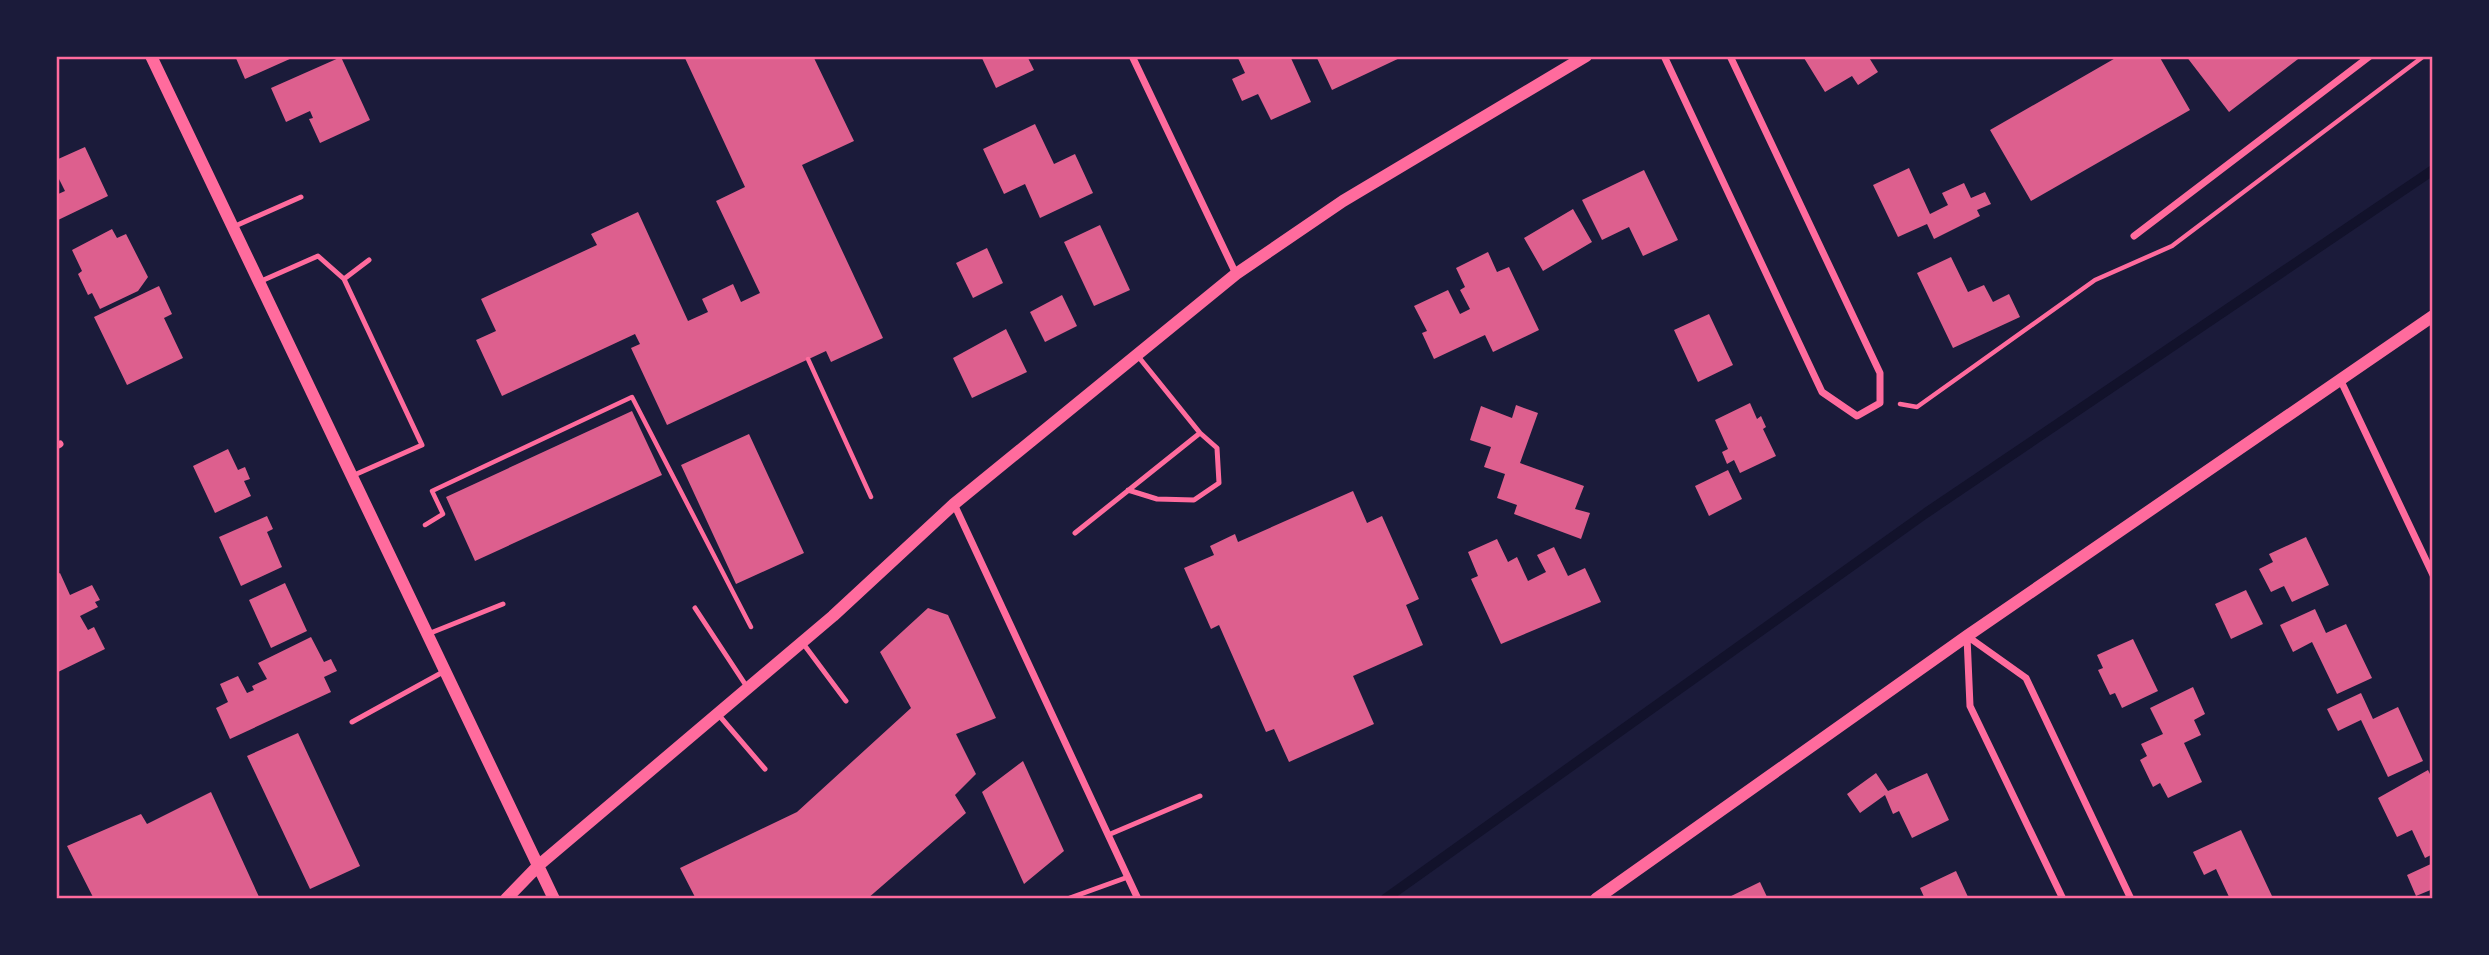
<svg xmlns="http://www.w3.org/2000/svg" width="2489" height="955" viewBox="0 0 2489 955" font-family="Montserrat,sans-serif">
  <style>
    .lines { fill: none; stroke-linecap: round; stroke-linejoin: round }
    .stream { stroke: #12122b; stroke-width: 10 }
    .building { fill: #dd5f8e }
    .path { stroke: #ff6b9d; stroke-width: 4.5 }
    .service { stroke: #ff6b9d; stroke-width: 5 }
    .minor { stroke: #ff6b9d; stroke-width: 7 }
    .tertiary { stroke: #ff6b9d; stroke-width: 12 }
    .neatline { fill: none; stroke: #ff6b9d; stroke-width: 2.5 }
  </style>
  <rect width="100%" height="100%" fill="#1b1b3a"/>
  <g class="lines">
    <!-- stream -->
    <path class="stream" d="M1385 899 1926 513 2433 170"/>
  </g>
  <!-- building -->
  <path class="building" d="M235 56H291L292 58 245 79Z
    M684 56H813L854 141 802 165 883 338 831 362 826 351 667 425 631 348 640 344 635 334 502 396 476 340 496 331 481 299 597 245 591 234 638 212 688 321 708 312 702 299 733 284 741 302 760 293 716 201 745 187Z
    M981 56H1027L1034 70 996 88Z
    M1237 56H1290L1311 102 1271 120 1258 94 1242 101 1232 79 1245 73Z
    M1316 56H1404L1332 90Z
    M1807 56H1868L1878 72 1858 85 1852 76 1825 92 1804 58Z
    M2119 56H2159L2190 110 2031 201 1990 130Z
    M2186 56H2302L2229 112Z
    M341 57 370 120 320 143 309 119 313 118 310 111 286 122 271 88Z
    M1035 124 1054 164 1075 154 1093 193 1040 218 1025 184 1004 194 983 149Z
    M85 147 108 196 56 221V195L65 191 56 173V160Z
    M1909 168 1930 214 1948 205 1942 193 1964 183 1971 198 1985 192 1991 204 1977 210 1980 216 1934 239 1927 224 1898 237 1873 185Z
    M1644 170 1678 240 1643 256 1629 227 1602 240 1582 200Z
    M1573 209 1592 242 1543 271 1524 238Z
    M1100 225 1130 290 1094 306 1064 242Z
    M112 229 117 238 126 234 148 277 138 291 100 309 92 293 88 295 78 274 82 271 72 250Z
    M987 248 1003 283 973 298 956 263Z
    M1488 252 1497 272 1509 267 1539 330 1493 352 1485 335 1434 359 1422 333 1427 331 1414 306 1448 290 1460 314 1470 309 1460 290 1465 287 1456 268Z
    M1951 257 1968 292 1984 285 1993 302 2009 294 2020 317 1953 348 1917 273Z
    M159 286 172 314 164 318 183 358 127 385 94 317Z
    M1062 295 1077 326 1045 342 1030 312Z
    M1709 314 1733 365 1698 382 1674 330Z
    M1006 329 1027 372 972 398 953 358Z
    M1750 403 1757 419 1761 416 1766 427 1763 429 1776 456 1740 473 1734 460 1727 464 1722 452 1728 449 1715 420Z
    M1516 405 1538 413 1520 463 1584 486 1575 509 1590 513 1581 539 1514 514 1517 505 1497 498 1505 474 1484 467 1491 447 1470 440 1481 406 1512 418Z
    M632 411 662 475 475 561 446 497Z
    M749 434 804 553 736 584 681 465Z
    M228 449 238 470 245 467 250 479 244 481 251 496 215 513 193 466Z
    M1728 470 1742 499 1709 516 1695 486Z
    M1353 491 1367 523 1382 516 1419 599 1406 605 1423 645 1353 676 1374 724 1289 762 1274 729 1266 732 1219 625 1211 629 1184 568 1214 555 1210 546 1235 534 1238 542Z
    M267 516 273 529 267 532 282 567 241 586 219 537Z
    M2306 537 2329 585 2292 602 2284 586 2271 592 2259 569 2273 562 2269 554Z
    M1497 539 1508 562 1517 557 1528 581 1546 572 1537 555 1554 547 1568 576 1585 568 1601 602 1501 644 1471 579 1478 576 1468 552Z
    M60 573 70 595 92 585 100 600 95 602 98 607 80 616 88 630 94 627 105 649 56 673V575Z
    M285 583 307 631 271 648 249 600Z
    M2246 590 2263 624 2231 639 2215 604Z
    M928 608 948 615 996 718 956 734 976 774 955 795 966 813 867 899H696L680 868 797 812 911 708 880 652Z
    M2315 609 2326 633 2346 624 2372 678 2337 694 2312 642 2293 652 2280 625Z
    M311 637 324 662 331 659 337 671 324 677 331 692 230 739 216 708 228 702 220 684 238 676 247 693 254 690 252 686 267 679 258 663Z
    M2133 639 2158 691 2122 708 2115 693 2110 695 2098 670 2103 668 2097 655Z
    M2193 687 2205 714 2194 720 2201 735 2184 743 2202 782 2168 798 2160 783 2153 787 2140 760 2147 756 2141 744 2163 734 2150 708Z
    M2361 693 2373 719 2398 707 2423 761 2388 777 2361 720 2338 731 2327 709Z
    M298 733 360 866 310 889 247 756Z
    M1023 761 1064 851 1024 884 982 792Z
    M2428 770 2433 780V854L2425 858 2412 830 2397 837 2378 798Z
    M1876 773 1888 791 1927 773 1949 820 1912 838 1899 811 1893 814 1885 795 1860 813 1847 794Z
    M211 792 260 899H94L67 846 141 814 147 824Z
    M2241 830 2272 896 2266 899H2230L2216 869 2204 875 2193 852Z
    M2433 863V889L2416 896 2407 875Z
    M1956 871 1969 899H1925L1920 888Z
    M1760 882 1768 899H1725Z"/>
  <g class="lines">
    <!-- path -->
    <path class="path" d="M808 359 871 497
      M1900 404 1917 407 2095 280 2172 246 2424 56
      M425 525 443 514 432 491 632 397 751 627"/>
    <!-- service -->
    <path class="service" d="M233 227 301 197
      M344 279 369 260
      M259 282 318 256 344 279 422 445 352 476
      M1128 490 1157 499 1194 500 1219 483 1217 448 1200 433
      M1075 533 1200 433 1137 355
      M695 608 747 687
      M428 634 503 604
      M802 642 846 701
      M717 713 765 769
      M352 722 443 672
      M1108 835 1200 796
      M1067 899 1128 877"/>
    <!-- minor -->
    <path class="minor" d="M1132 56 1236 274
      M1664 56 1822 392 1857 416 1880 403V373L1730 56
      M2134 236 2370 56
      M2340 379 2433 575
      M56 446 60 444
      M954 504 1138 899
      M1967 636 2026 678 2131 899
      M1967 637 1970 706 2063 899"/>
    <!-- tertiary -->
    <path class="tertiary" d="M151 56 554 899
      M506 899 539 865 833 616 954 504 1236 274 1343 201 1586 56
      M1596 899 1967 636 2433 316"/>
  </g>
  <!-- border -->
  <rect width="2489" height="955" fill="none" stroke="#1b1b3a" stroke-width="116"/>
  <rect x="58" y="58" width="2373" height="839" class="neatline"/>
</svg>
